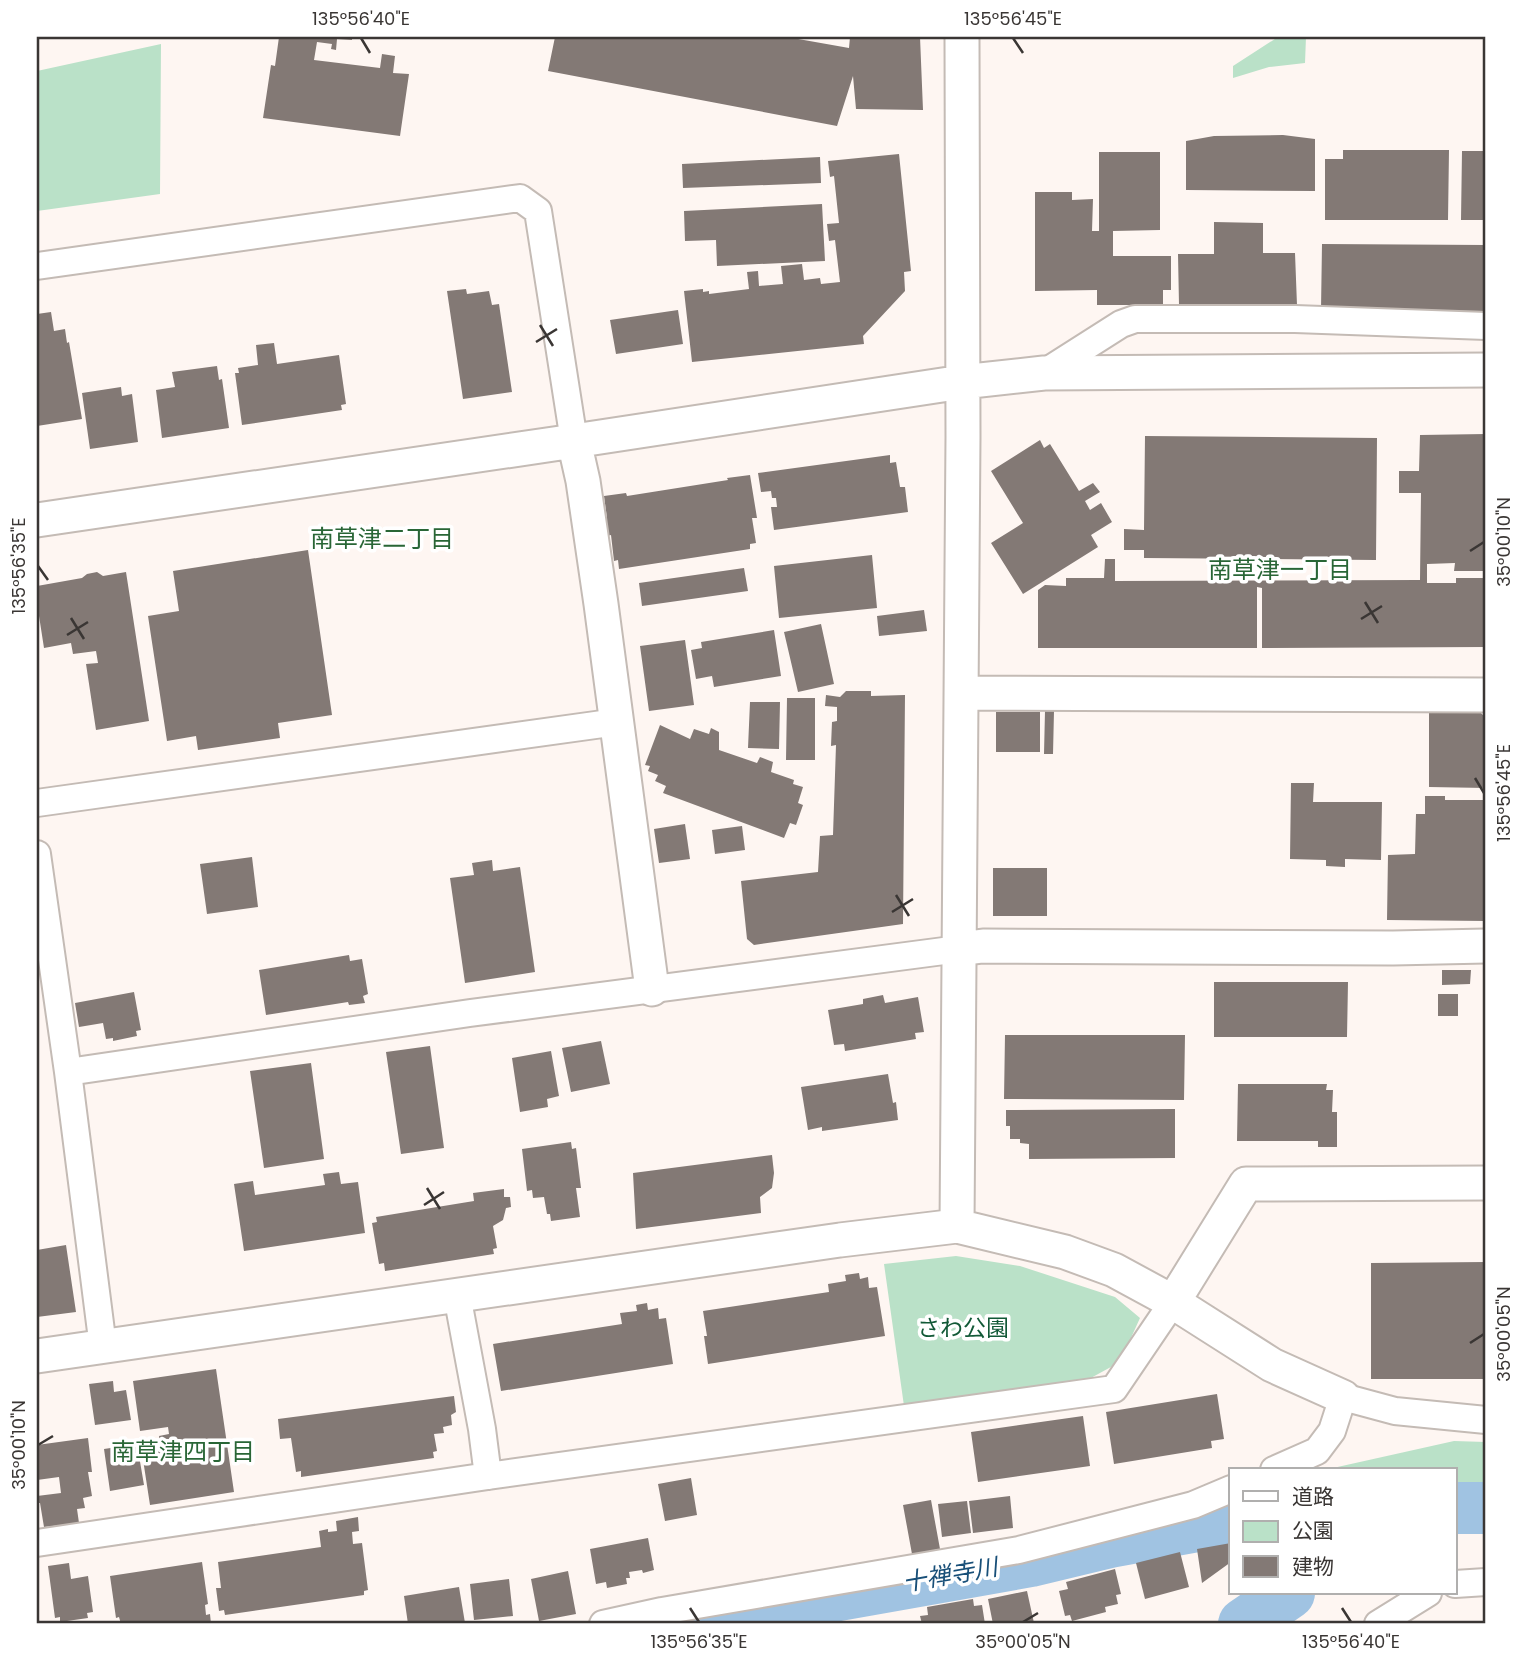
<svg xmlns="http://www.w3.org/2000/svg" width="1523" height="1661" viewBox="0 0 1523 1661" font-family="Poppins,'Noto Sans JP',sans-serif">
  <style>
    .green { fill: #bae1c8 }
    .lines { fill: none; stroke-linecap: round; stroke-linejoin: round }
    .river { stroke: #a0c3e2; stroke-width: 52 }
    .building { fill: #837975 }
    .minor-casing { stroke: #c4bbb5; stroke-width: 30 }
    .tertiary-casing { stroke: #c4bbb5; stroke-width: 37 }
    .minor { stroke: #fff; stroke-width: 26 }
    .tertiary { stroke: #fff; stroke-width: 33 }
    .ticks { fill: none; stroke: #3a3634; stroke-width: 2.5 }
    .labels { text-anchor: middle; stroke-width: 7; stroke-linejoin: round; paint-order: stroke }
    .park-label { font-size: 23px; fill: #125937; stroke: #fff }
    .neighbourhood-label { font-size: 24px; fill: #296636; stroke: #fff }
    .water-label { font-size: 24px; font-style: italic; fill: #184f78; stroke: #fff }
    .neatline { fill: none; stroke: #3a3634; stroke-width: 2.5 }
    .ticks-label { font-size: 18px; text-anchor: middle; fill: #3a3634 }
  </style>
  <rect width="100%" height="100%" fill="#fef6f2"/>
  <!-- green -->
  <path class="green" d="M1278 37H1306L1305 63 1269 67 1233 78V66Z
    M161 44 160 194 37 211V71Z
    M956 1256 1020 1266 1115 1297 1140 1318 1120 1362 1089 1379 904 1406 884 1264Z
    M1454 1441 1486 1442V1486H1455V1470H1324Z"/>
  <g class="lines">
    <!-- river -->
    <path class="river" d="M1455 1508H1486
      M668 1624 711 1615 833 1596 1031 1561 1110 1542 1231 1520
      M1244 1624 1289 1593"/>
  </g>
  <!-- building -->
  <path class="building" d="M279 37H352V40L337 39 336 50 331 49 332 44 317 42 314 60 380 68 382 54 395 56 393 73 409 74 400 136 263 118 271 65 275 66Z
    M555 37H787L849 48 850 37H920L923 110 856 109 853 76 837 126 548 71Z
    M1283 135 1315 139V191L1186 190V141L1214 136Z
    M1343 150H1449L1448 220H1325V159H1343Z
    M1462 151H1486V220H1461Z
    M1099 152H1160V230L1113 231V256H1171V290H1163V305H1097V290L1035 291V192H1072V200L1093 199 1092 231H1099Z
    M899 154 911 271 904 272 905 291 863 336 864 344 692 362 684 291 703 289V292L709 291V294L749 289 747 272 758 271 759 286 783 284 781 266 802 264 804 280 820 278 821 284 840 282 835 240 829 241 827 224 839 223 834 176 830 177 828 161Z
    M820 157 821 183 683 188 682 164Z
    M822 204 825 261 717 266 716 240 685 241 684 211Z
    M1214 222 1263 223V253H1295L1297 305H1179L1178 254H1214Z
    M1322 244 1486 245V311L1321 310Z
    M466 289 467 294 489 291 492 305 499 304 512 392 463 399 447 291Z
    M678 310 683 344 616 354 610 320Z
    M51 312 54 331 65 329 67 343 69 342 82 419 37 426V314Z
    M274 343 277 364 339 355 346 404 341 405 342 410 242 425 235 373H239L238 368 258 365 256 345Z
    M217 366 219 380 222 379 229 428 162 438 156 390 175 387 172 372Z
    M121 387 122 396 132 394 138 442 90 449 82 393Z
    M1486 434V571H1454L1455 563 1427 564V583H1456V578H1486V647L1262 648V588L1257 587V648H1038V590L1045 585 1066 586V578H1104L1105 559H1115V581L1420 580 1421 493H1399V471H1419L1420 435Z
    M1145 436 1377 438 1376 560 1144 558V550H1124V529L1144 530Z
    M1040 440 1044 448 1050 444 1079 491 1093 483 1100 492 1085 501 1090 510 1101 503 1112 522 1091 535 1098 547 1023 594 991 543 1023 523 991 471Z
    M890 455V463L896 462 900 487H905L908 512 774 530 771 507H777L776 498H772L771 491 761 492 758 473Z
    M750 475 757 518H752L756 543 750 544V549L619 569 618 560 614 561 611 535 607 536 604 519 607 518 604 496 626 493 627 496 728 480 727 478Z
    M308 550 332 715 278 723 280 738 198 750 196 736 167 741 148 616 179 611 173 571Z
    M872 555 877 608 779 618 774 566Z
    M744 568 748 591 642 606 639 583Z
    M97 572 103 576 126 572 149 721 96 730 86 664 98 663 96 651 73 654 71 643 44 648 37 603V586L82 578 87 574Z
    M924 610 927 631 879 636 877 616Z
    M821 624 834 684 798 692 784 632Z
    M774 630 781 676 714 687 712 676 696 679 691 650 702 648 701 642Z
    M685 640 694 705 649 711 640 646Z
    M846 691H871V696L905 695 903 924 754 945 747 939 741 881 818 872 820 836 833 835 836 745 831 746 832 722 837 721V707L825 706 826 695 840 697Z
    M787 698H815V760H786Z
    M750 702H780L779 749 748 748Z
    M1045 711H1054L1053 754H1044Z
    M996 712H1040V752H996Z
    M1429 713H1481L1486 718V788L1429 787Z
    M660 725 690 739 694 729 709 734 711 728 719 732V750L757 763 760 757 773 762 771 772 794 780 793 784 803 787 798 803 803 805 796 825 790 823 784 838 663 793 666 786 655 781 658 775 648 771 650 766 645 765Z
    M1291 783H1314L1313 802H1382L1381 860 1345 859V867L1326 866V860L1290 859Z
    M1425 796H1445V800H1486V921L1387 920 1388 855 1415 854 1416 814H1425Z
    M685 824 690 859 659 863 654 829Z
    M742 826 745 850 715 854 712 830Z
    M252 857 258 907 207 914 200 864Z
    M492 860 493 871 520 867 535 972 465 983 450 878 474 875 472 863Z
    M993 868H1047V916H993Z
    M349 955 350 961 362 959 368 994 363 996 365 1003 349 1005 348 1002 266 1015 259 970Z
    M1442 970H1471L1470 984 1442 985Z
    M1214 982H1348L1347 1037H1214Z
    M134 992 141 1030 136 1031 137 1036 113 1041V1038L106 1039 103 1023 79 1027 75 1003Z
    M1438 994H1458V1016H1438Z
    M883 995 885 1003 918 997 924 1032 915 1033 916 1039 845 1051 844 1044 834 1045 828 1010 863 1004V999Z
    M1005 1035H1185L1184 1100 1004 1099Z
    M601 1041 610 1084 571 1092 562 1048Z
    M430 1046 444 1148 401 1154 386 1052Z
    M551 1051 559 1096 547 1099 548 1107 520 1112 512 1058Z
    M311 1063 324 1159 264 1168 250 1071Z
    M888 1074 893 1103 896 1102 898 1120 822 1131V1127L808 1130 801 1087Z
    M1238 1084H1327L1326 1090H1333L1332 1112H1337V1147H1318V1141H1237Z
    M1175 1109V1158L1029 1159V1144L1020 1143V1139H1010V1126H1006V1110Z
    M571 1142 572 1149 576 1148 581 1188H576L580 1217 551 1221 550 1214H547L544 1197 533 1198 532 1190 527 1191 522 1149Z
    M772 1155 774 1173 772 1188 760 1197 761 1213 636 1229 633 1173Z
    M339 1172 341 1184 358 1182 365 1233 244 1251 234 1184 253 1181 255 1195 325 1185 323 1174Z
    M504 1189V1197H510L511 1207 506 1208 503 1220 493 1226 497 1248 493 1249 494 1254 385 1271 384 1263 379 1264 372 1223 377 1222 376 1217 474 1201 473 1193Z
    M66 1245 76 1312 37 1317V1250Z
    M1486 1262V1379H1371V1263Z
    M859 1273 860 1279 868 1277 869 1288 877 1287 885 1336 708 1364 704 1336H707L703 1311 829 1292 828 1284 846 1281 845 1275Z
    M647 1303 648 1310 658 1308 659 1319 666 1318 673 1364 501 1391 493 1344 622 1324 620 1313 637 1311 636 1305Z
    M216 1369 234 1492 150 1505 142 1453 161 1450 159 1436 169 1434 168 1427 140 1431 133 1381Z
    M113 1381 114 1392 126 1390 131 1420 95 1425 89 1384Z
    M1217 1394 1224 1439 1211 1441 1212 1448 1114 1464 1106 1412Z
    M454 1396 456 1412 451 1415 452 1425 443 1427 444 1433 434 1434 437 1451 433 1452 434 1458 301 1477V1471L296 1472 291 1438 280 1439 278 1419Z
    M1083 1416 1090 1466 978 1482 971 1432Z
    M88 1438 92 1472H88L92 1496 83 1498 85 1508 77 1509 79 1523 44 1527 40 1503H37V1496L61 1493 59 1477 37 1480V1445Z
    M137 1444 144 1485 110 1491 104 1449Z
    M691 1478 697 1515 665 1521 658 1484Z
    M1010 1496 1013 1528 973 1533 969 1501Z
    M931 1500 940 1549 912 1554 903 1505Z
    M967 1501 971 1533 942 1537 938 1504Z
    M358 1517 359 1531 352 1532 353 1544 362 1543 368 1590 364 1591V1595L225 1615 224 1610 219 1611 216 1588H221L218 1562 321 1547 319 1531 328 1529V1532L337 1531 336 1521Z
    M648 1538 654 1570 643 1573 642 1570 629 1572 630 1578H626L627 1584 607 1588 606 1582 596 1584 590 1549Z
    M1231 1543V1562L1202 1583 1197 1549Z
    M1180 1552 1189 1587 1145 1599 1136 1563Z
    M202 1562 208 1604 205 1605 206 1615 210 1614 211 1624H121L119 1617 116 1618 110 1576Z
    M69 1563 71 1579 88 1576 93 1612 87 1613 88 1618 60 1622V1617L55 1618 48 1566Z
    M1115 1569 1121 1594 1116 1595 1118 1604 1105 1607 1106 1612 1072 1621 1070 1615 1065 1616 1059 1591 1068 1589 1066 1582Z
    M568 1571 576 1614 539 1621 531 1579Z
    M509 1579 513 1616 474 1620 470 1584Z
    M459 1587 465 1623 456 1624H408L404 1596Z
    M1027 1591 1034 1623 993 1624 988 1599Z
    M973 1599 974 1606 982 1605 985 1624H922L920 1616 928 1615 927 1607Z"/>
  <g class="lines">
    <!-- minor casing -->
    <g class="minor-casing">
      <path id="minor" d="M37 266 520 198 538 211 574 441
        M1044 373 1121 324 1135 319H1295L1486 326
        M37 803 617 722
        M37 854 68 1072 103 1347
        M68 1072 470 1013 959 949
        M457 1295 482 1429 488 1476
        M1274 1470 1317 1451 1332 1431 1343 1397 1395 1411 1486 1420
        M37 1543 488 1476 1114 1389 1173 1302
        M1455 1584 1486 1582
        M603 1624 662 1611 1019 1550 1193 1505 1231 1489
        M1378 1624 1428 1593"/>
    </g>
    <!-- tertiary casing -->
    <g class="tertiary-casing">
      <path id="tertiary" d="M574 441 583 481 601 604 652 989
        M37 520 574 441 962 382 1044 373 1486 370
        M961 693 1486 695
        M959 949 983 946 1393 948 1486 946
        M957 1226 963 437 962 37
        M1173 1302 1246 1184 1486 1183
        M37 1356 840 1240 957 1226 1065 1252 1114 1270 1173 1302 1272 1365 1343 1397"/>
    </g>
    <!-- minor -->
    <use href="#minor" class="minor"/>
    <!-- tertiary -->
    <use href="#tertiary" class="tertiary"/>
  </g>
  <!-- ticks -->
  <path class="ticks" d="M361 38 370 53M1013 38 1023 53M540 325 553 346M536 342 557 329M1470 551 1484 542M38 566 48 580M1365 602 1378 623M71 618 84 639M1361 619 1382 606M67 635 88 622M1475 778 1484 793M896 895 909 916M892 912 913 899M427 1188 440 1209M424 1205 444 1192M1470 1343 1484 1334M38 1445 53 1436M690 1608 699 1622M1342 1608 1351 1622M1023 1622 1038 1613"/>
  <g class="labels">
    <!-- park labels -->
    <g class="park-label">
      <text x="963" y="1336">さわ公園</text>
    </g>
    <!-- neighbourhood labels -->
    <g class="neighbourhood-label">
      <text x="382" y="547">南草津二丁目</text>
      <text x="1280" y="578">南草津一丁目</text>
      <text x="183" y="1460">南草津四丁目</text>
    </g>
    <!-- water labels -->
    <g class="water-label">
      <text transform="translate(950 1575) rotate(-10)" y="8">十禅寺川</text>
    </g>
  </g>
  <!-- border -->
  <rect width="1523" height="1661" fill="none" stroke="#ffffff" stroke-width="77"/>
  <!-- legend -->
  <rect x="1229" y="1468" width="228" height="126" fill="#ffffff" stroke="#b0afae" stroke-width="2"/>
  <rect x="1243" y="1491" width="35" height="10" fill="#ffffff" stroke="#b0afae" stroke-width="2"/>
  <text x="1292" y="1504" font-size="21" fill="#3a3634">道路</text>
  <rect x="1243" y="1521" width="35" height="21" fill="#bae1c8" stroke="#b0afae" stroke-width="2"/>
  <text x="1292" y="1538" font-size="21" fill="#3a3634">公園</text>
  <rect x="1243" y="1556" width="35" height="21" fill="#837975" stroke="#b0afae" stroke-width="2"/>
  <text x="1292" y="1574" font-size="21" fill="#3a3634">建物</text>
  <rect x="38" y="38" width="1446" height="1584" class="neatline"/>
  <g class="ticks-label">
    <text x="361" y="25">135°56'40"E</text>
    <text x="1013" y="25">135°56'45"E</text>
    <text transform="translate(1504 542) rotate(-90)" y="6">35°00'10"N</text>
    <text transform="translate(19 566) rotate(-90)" y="6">135°56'35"E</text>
    <text transform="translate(1504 793) rotate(-90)" y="6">135°56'45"E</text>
    <text transform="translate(1504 1334) rotate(-90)" y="6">35°00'05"N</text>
    <text transform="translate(19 1445) rotate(-90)" y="6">35°00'10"N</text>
    <text x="699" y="1648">135°56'35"E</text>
    <text x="1023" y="1648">35°00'05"N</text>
    <text x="1351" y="1648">135°56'40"E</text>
  </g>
</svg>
